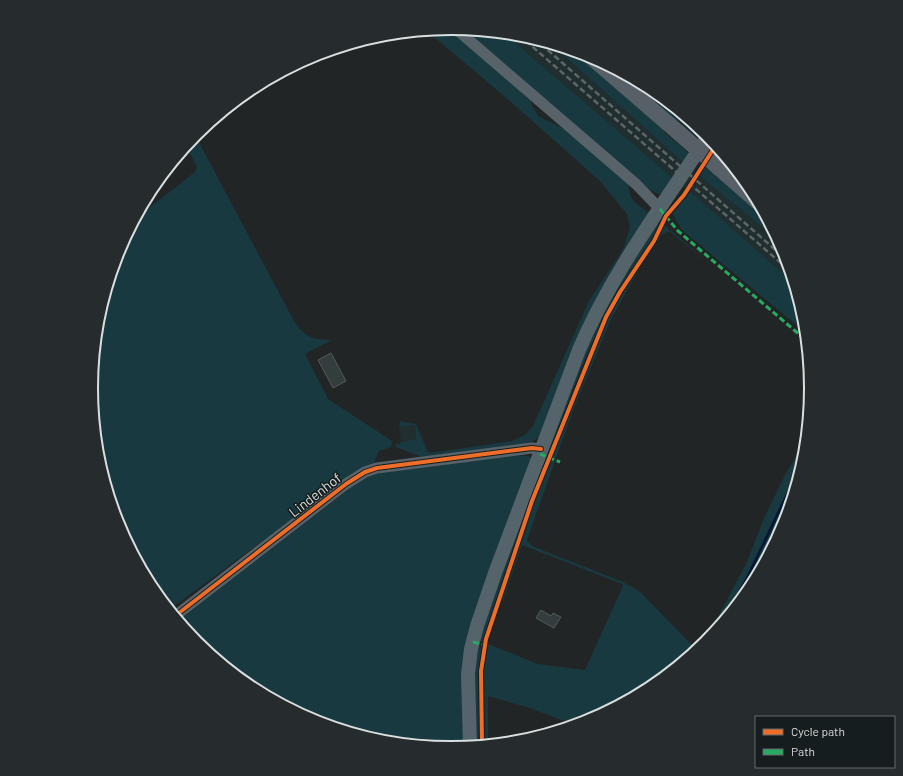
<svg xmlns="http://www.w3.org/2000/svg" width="903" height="776" viewBox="0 0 903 776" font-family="Barlow,sans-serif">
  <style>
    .built { fill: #202e30 }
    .green { fill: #193940 }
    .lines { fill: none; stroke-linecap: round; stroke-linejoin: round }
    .stream { stroke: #041535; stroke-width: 2.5 }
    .building { fill: #343d3e; stroke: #555858 }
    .minor { stroke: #576269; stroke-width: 11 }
    .major { stroke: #55636a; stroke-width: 14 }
    .highway { stroke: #566066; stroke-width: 16 }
    .rail { stroke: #5e6568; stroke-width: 2.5; stroke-dasharray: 6 3; stroke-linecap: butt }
    .highway-bridge { stroke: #566066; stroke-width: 16 }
    .quiet { stroke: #26ab63; stroke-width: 3; stroke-dasharray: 6 3; stroke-linecap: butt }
    .cycleway-casing { stroke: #161d1e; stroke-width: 6 }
    .cycleway { stroke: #ee6e29; stroke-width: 4 }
    .labels { text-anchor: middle; stroke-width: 3; stroke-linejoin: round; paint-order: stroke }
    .street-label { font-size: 14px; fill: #d9dedf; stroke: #161d1e }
    .rim { fill: none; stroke: #d9dedf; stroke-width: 2 }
  </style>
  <rect width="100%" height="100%" fill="#222526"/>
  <!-- built -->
  <path class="built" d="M504 33 522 35 551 44 665 146 780 242 784 250 794 283Z
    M415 425 417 440 401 442 399 427Z"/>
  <!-- green -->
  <path class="green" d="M447 28 516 87 530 101 538 116 564 129 629 184C627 199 638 205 649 213L543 434 529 444 422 457 396 447V443L399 445 401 442 416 439 415 425 399 427 400 421 416 424 428 452 430 453 512 441 525 435 533 426 589 301 624 248 630 227 627 214 600 181 511 102 426 30Z
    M458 29 504 33 674 179 661 195 646 188Z
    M551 44 572 50 664 128V132L691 155 685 164Z
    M615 69 652 89 705 133 701 141 678 120 676 122Z
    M195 135 294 321C305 337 313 340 332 340L305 354 328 399 392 441 391 447 379 451 374 463 369 467 343 482 170 609 152 588 119 526 98 458 92 388 98 318 119 250 135 219 195 172 197 167 186 146Z
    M717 147 749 186 732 171 733 169 714 152Z
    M705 167 768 220 780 242 700 176Z
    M689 191 794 283 805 318 806 333 682 230 671 211Z
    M657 224H659C645 257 621 286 604 318 582 361 567 408 549 453L546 450 602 312Z
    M663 224 716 269 669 231 662 235 642 264 611 319 572 413 527 540 532 546 623 582 639 591 692 645 699 648 651 687 589 721 575 725 527 707 488 696V744L485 745 483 672 488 644 538 664 585 670 623 586 622 584 522 545 503 601 501 599 533 505 598 339 612 310 655 241Z
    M807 438 805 458 798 481 778 524 730 614 703 645 747 562 764 518 786 473Z
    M513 455 528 456 532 458 473 627 467 741 461 747 451 748 381 741 314 721 251 687 197 642 179 620 362 479 386 471 434 466Z
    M544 460H547L530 502 483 643 478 639 482 625Z
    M479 646 483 649 480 693 481 745 474 746 473 675Z"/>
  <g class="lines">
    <!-- stream -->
    <path class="stream" d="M721 624 748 576 804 459"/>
  </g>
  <!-- building -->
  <path class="building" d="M331 353 346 381 333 388 318 360Z
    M541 610 551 616 553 613 561 617 554 628 536 618Z"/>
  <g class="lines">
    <!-- minor -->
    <path class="minor" d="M455 28 636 184 660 209
      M175 616 346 484 365 472 377 468 532 448 541 449"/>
    <!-- major -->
    <path class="major" d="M470 746 468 674 471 649 477 626 495 573 579 350C611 274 663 205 708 136"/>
    <!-- highway -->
    <path class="highway" d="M590 56 679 133
      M719 168 758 202"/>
    <!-- rail -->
    <path class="rail" d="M519 35 790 271
      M534 38 787 260"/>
    <!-- highway-bridge -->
    <path class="highway-bridge" d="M679 133 719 168"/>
    <!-- quiet -->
    <path class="quiet" d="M660 209 678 231 807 341
      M540 454 560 462
      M473 642 485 645"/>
    <!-- cycleway casing -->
    <g class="cycleway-casing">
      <path id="cycleway" d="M175 616 346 484 365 472 377 468 532 448 541 449
        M482 745 481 671 486 639 532 501 606 317 620 292 654 241 666 216 684 195 716 145"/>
    </g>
    <!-- cycleway -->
    <use href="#cycleway" class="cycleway"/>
  </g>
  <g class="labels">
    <!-- street labels -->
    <g class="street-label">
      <text transform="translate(315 495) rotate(-38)" y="5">Lindenhof</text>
    </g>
  </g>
  <!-- crop -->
  <path d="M0 0H903V776H0ZM98 388a353 353 0 1 1 706 0a353 353 0 1 1-706 0Z" fill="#262c2d" fill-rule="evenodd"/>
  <path class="rim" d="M98 388a353 353 0 1 1 706 0a353 353 0 1 1-706 0Z"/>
  <!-- legend -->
  <rect x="755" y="716" width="140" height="52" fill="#161d1e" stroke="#646a6b"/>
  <rect x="763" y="729" width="20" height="6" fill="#ee6e29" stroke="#646a6b"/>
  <text x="791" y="736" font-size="12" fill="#d9dedf">Cycle path</text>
  <rect x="763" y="749" width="20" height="6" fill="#26ab63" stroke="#646a6b"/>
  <text x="791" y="756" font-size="12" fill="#d9dedf">Path</text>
</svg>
